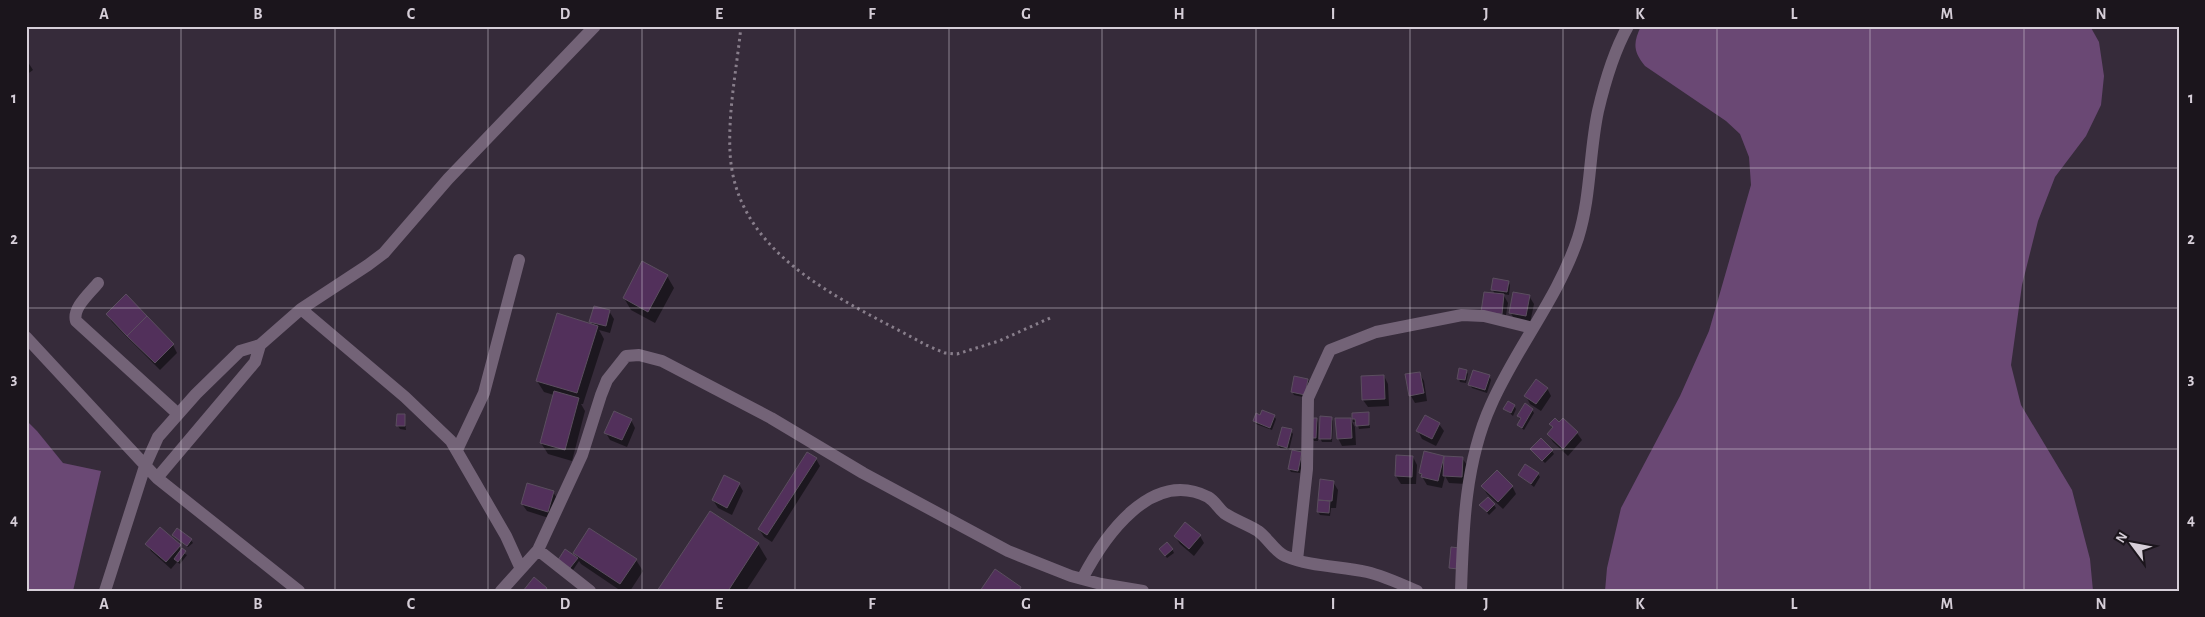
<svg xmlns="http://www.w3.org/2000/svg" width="2205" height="617" viewBox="0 0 2205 617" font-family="'Alegreya Sans',sans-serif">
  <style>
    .green { fill: #6a4874 }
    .shadow { fill: #0007 }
    .building { fill: #52305b; stroke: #5b4e5f }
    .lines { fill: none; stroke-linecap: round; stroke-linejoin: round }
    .path { stroke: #887e8b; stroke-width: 3; stroke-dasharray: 2.5 4; stroke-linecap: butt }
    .minor { stroke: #736377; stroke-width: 12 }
    .grid { fill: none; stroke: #d6ced8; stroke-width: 1; stroke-opacity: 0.55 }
    .neatline { fill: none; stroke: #d6ced8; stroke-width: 2 }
    .grid-label { font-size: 16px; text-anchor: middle; font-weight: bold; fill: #d6ced8 }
  </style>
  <rect width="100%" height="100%" fill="#362b3a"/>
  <!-- green -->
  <path class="green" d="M1641 26H2090L2099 42 2104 76 2101 105 2086 136 2055 177 2038 221 2022 285 2011 365 2021 405 2072 490 2090 559 2093 591H1605L1607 568 1621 508 1680 396 1709 331 1751 185 1749 157 1740 134 1726 121 1645 66C1633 51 1633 43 1641 26Z
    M26 420 37 431 63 463 101 471 73 591H26Z"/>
  <!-- shadow -->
  <path class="shadow" d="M26 59 33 70 26 75Z
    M667 276 674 288 655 323 631 310 624 298Z
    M1508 282 1510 285 1509 295 1503 294 1508 303 1505 321 1487 319 1495 294 1492 289Z
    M126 296 173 345 177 353 160 370 112 322 107 314Z
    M1529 296 1534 304 1530 323 1515 320 1510 312Z
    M609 311 614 319 610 333 599 330 604 339 583 404H581L585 411 572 461 548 454 541 443 554 395 544 392 537 381 593 326 591 321Z
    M1466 371 1468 374 1466 383 1460 382 1459 379Z
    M1419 373 1424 381 1427 401 1415 403 1411 396Z
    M1384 376 1388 384 1389 406 1368 407 1363 400Z
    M1489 376 1491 380 1487 393 1472 388 1470 385Z
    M1308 380 1310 384 1307 398 1294 395 1292 391Z
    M1547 388 1551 396 1541 411 1530 404 1526 396Z
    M1514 406 1516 409 1513 416 1505 409Z
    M1532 410 1534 413 1524 430 1518 425 1520 419 1518 416Z
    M1368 413 1370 428 1359 429 1357 422H1353V414Z
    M404 415 406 430 400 429 398 426Z
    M1261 416H1274L1276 419 1272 430 1256 424 1254 421Z
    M1331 418 1333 421 1332 442H1322L1320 438Z
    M1317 419 1318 423V441H1314L1312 438Z
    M1350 419 1355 427 1356 445 1342 446 1338 438Z
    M631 420 635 428 627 447 610 440 606 433Z
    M1439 424 1444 431 1436 446 1422 439 1418 431Z
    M1551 424H1560L1577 433 1582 440 1568 456 1553 442 1548 434 1553 428Z
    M1291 431 1293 434 1289 450 1280 448 1278 445Z
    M1531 449 1552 451 1554 454 1545 463Z
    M1301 453 1303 457 1300 473 1291 472 1289 468Z
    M1425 453 1444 457 1462 458 1467 465 1466 484 1449 483 1445 476 1442 488 1427 485 1420 473Z
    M1413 457 1417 465 1416 484H1401L1396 476Z
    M816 459 820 466 772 542 764 537 759 529Z
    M1538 474 1540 477 1534 487 1519 475Z
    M1321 481 1333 482 1338 490 1336 508H1331L1330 516 1320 515 1318 512Z
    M739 484 743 491 732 515 718 508 713 500Z
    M1512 486 1516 494 1503 509 1487 494 1483 487Z
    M553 492 558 500 552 519 527 511 522 504Z
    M1481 505H1494L1496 508 1489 515Z
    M710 512 758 544 767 559 746 591H659Z
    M173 535 191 540 193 543 188 547Z
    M1175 536H1200L1204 543 1194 556 1180 544Z
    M147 544 180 546 183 553 187 555 180 564 177 562 171 569 151 551Z
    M1172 549 1174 553 1167 558 1163 553Z
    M566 551 578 559 574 553 636 560 643 571 630 591H621L581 564 579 561 573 570 560 560Z"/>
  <!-- building -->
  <path class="building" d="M642 261 668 275 648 312 623 298Z
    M1493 278 1509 281 1507 292 1491 290Z
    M1484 292 1504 294 1502 314 1481 312Z
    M1513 292 1530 295 1526 316 1509 313Z
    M126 294 147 316 127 336 106 314Z
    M594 306 610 310 606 326 589 322Z
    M557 313 598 326 577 393 536 381Z
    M147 316 174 344 155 363 127 336Z
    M1459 368 1467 370 1465 380 1457 379Z
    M1473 370 1490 375 1485 390 1468 385Z
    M1420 372 1424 393 1409 396 1405 374Z
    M1384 375 1385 399 1362 400 1361 376Z
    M1294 376 1308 379 1305 395 1291 392Z
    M1536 379 1548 388 1536 404 1524 396Z
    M554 391 579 398 565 450 540 443Z
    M1508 401 1515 405 1511 413 1503 409Z
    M1525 403 1533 409 1522 428 1517 425 1521 418 1517 416Z
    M1262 410 1275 415 1270 428 1253 421 1256 413 1260 415Z
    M614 411 632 419 622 440 604 433Z
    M1369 412V425L1356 426 1355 419H1352V413Z
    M397 414H405V426H396Z
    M1425 415 1440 423 1432 439 1416 431Z
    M1320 416 1332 417 1331 439H1319Z
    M1313 418H1317L1316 438H1311Z
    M1335 418H1351L1352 438 1337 439Z
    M1555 418 1559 422 1563 418 1578 432 1563 449 1547 434 1553 427 1549 424Z
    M1282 427 1292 429 1287 448 1277 445Z
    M1541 438 1553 450 1542 461 1530 449Z
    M1292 450 1302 452 1298 471 1288 469Z
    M1424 451 1444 456 1438 481 1421 477 1422 474 1419 473Z
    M807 452 817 458 767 535 758 529Z
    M1396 455 1413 456 1412 477 1395 476Z
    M1444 456 1463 457 1462 477 1443 476Z
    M1525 464 1539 473 1531 484 1518 475Z
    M1497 470 1513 486 1498 502 1481 486Z
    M724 475 740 483 727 508 712 500Z
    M1320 479 1334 481 1332 501 1318 500Z
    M527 483 554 491 548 512 521 504Z
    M1488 497 1495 504 1487 512 1479 505Z
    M1318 500 1330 501 1329 513 1317 512Z
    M710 511 759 543 728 591H657Z
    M1185 522 1201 535 1189 549 1174 536Z
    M160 527 181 545 166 562 145 544Z
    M177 528 192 539 187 546 172 535Z
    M589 528 637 559 620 584 573 553Z
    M1167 542 1173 549 1165 556 1159 549Z
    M1451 547 1460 548 1458 569 1449 568Z
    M182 548 186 551 178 562 174 559Z
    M565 549 578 558 570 568 558 560Z
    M995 569 1021 587 1019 591H980Z
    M534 577 547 588 545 591H523Z"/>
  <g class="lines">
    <!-- path -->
    <path class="path" d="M741 26C737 67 728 110 730 152 735 258 847 301 926 345L945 353 957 354 999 341 1050 318"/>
    <!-- minor -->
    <path class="minor" d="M98 283C90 293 72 308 76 321L178 414
      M301 309 405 397 451 441 506 536 521 569
      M26 337 157 478 299 591
      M457 450 484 393 519 260
      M157 478 255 362 260 345
      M538 550 590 591
      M1297 560 1307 469 1308 398 1330 350 1376 332 1462 315 1484 316 1533 328
      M1082 579C1104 537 1151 468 1208 497 1215 501 1218 508 1224 513 1234 520 1247 524 1258 531 1268 538 1275 552 1285 556 1311 567 1339 566 1367 572 1384 576 1401 584 1417 591
      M105 591 145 466 158 437 196 394 240 351 260 345 301 309 368 265 384 253 448 179 595 26
      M501 591 538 550 582 455 601 395 607 380 626 356 639 355 662 361 771 418 863 473 1008 551 1071 576 1101 584 1143 591
      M1461 591C1463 529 1465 462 1491 405 1516 348 1558 298 1578 238 1591 197 1589 153 1598 111 1605 81 1613 53 1628 26"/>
  </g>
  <!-- grid -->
  <path class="grid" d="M181 26V591M335 26V591M488 26V591M642 26V591M795 26V591M949 26V591M1102 26V591M1256 26V591M1410 26V591M1563 26V591M1717 26V591M1870 26V591M2024 26V591M26 168H2179M26 308H2179M26 449H2179"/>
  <!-- border -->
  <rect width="2205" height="617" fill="none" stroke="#1b151c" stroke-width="55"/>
  <!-- north arrow -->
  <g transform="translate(2132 544) rotate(302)" stroke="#1b151c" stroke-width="4" paint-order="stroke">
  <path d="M0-4L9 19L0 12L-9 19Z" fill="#d6ced8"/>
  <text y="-8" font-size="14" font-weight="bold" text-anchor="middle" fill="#d6ced8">N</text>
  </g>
  <rect x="28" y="28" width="2150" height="562" class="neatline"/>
  <g class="grid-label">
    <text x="104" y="19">A</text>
    <text x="258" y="19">B</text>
    <text x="411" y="19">C</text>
    <text x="565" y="19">D</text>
    <text x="719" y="19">E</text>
    <text x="872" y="19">F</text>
    <text x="1026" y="19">G</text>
    <text x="1179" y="19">H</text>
    <text x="1333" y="19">I</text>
    <text x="1486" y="19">J</text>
    <text x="1640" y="19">K</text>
    <text x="1794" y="19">L</text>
    <text x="1947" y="19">M</text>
    <text x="2101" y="19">N</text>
    <text x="14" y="103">1</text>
    <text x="2191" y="103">1</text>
    <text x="14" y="244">2</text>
    <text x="2191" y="244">2</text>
    <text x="14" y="384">3</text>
    <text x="2191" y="384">3</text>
    <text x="14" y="525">4</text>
    <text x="2191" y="525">4</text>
    <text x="104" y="609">A</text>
    <text x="258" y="609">B</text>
    <text x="411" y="609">C</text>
    <text x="565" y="609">D</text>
    <text x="719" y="609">E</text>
    <text x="872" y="609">F</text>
    <text x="1026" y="609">G</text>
    <text x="1179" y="609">H</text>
    <text x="1333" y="609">I</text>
    <text x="1486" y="609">J</text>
    <text x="1640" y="609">K</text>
    <text x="1794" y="609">L</text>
    <text x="1947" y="609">M</text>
    <text x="2101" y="609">N</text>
  </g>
</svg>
